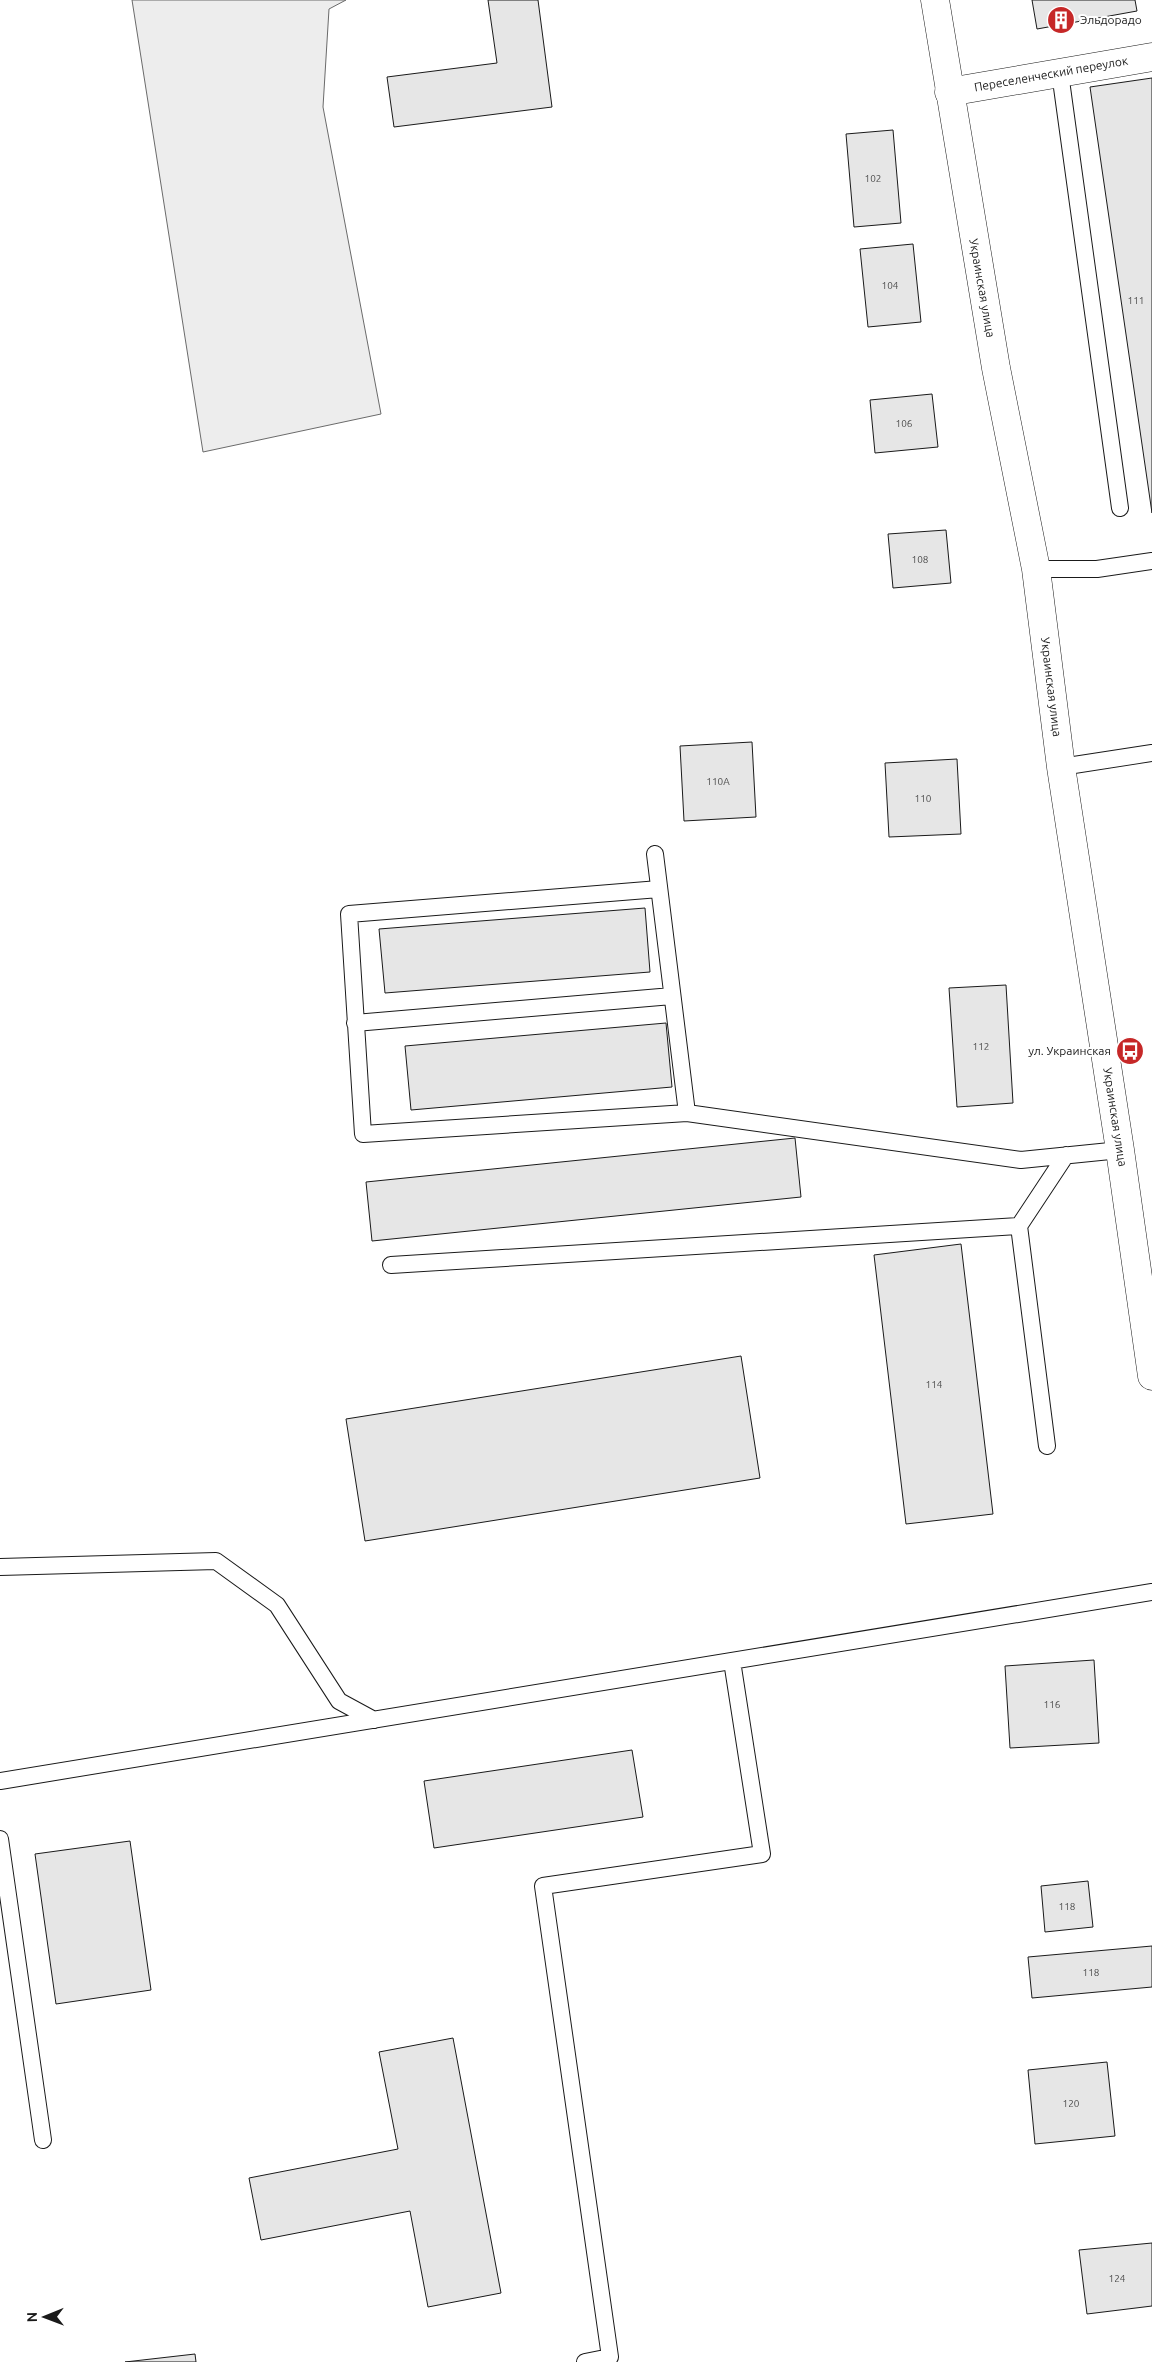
<svg xmlns="http://www.w3.org/2000/svg" width="1152" height="2362" viewBox="0 0 1152 2362" font-family="Ubuntu,sans-serif">
  <style>
    .built { fill: #ededed; stroke: #6a6a6a }
    .building { fill: #e6e6e6; stroke: #1a1a1a }
    .lines { fill: none; stroke-linecap: round; stroke-linejoin: round }
    .lane-casing { stroke: #1a1a1a; stroke-width: 18 }
    .street-casing { stroke: #1a1a1a; stroke-width: 29 }
    .secondary-casing { stroke: #1a1a1a; stroke-width: 29 }
    .lane { stroke: #fff; stroke-width: 16 }
    .street { stroke: #fff; stroke-width: 28 }
    .secondary { stroke: #fff; stroke-width: 28 }
    .labels { text-anchor: middle; stroke-width: 4; stroke-linejoin: round; paint-order: stroke }
    .number-label { font-size: 10px; fill: #4d4d4d }
    .poi-label { font-size: 12px; fill: #1a1a1a; stroke: #fff; text-anchor: start }
    .street-label { font-size: 12px; fill: #1a1a1a; stroke: #fff }
  </style>
  <rect width="100%" height="100%" fill="#fff"/>
  <!-- built -->
  <path class="built" d="M132 0H346L329 9 323 107 381 414 203 452Z"/>
  <!-- building -->
  <path class="building" d="M488 0H538L552 107 394 127 387 77 497 63Z
    M1032 0H1135L1137 11 1037 29Z
    M1152 78V513L1090 87Z
    M893 130 901 223 854 227 846 134Z
    M913 244 921 322 868 327 860 249Z
    M932 394 938 447 875 453 870 400Z
    M946 530 951 583 893 588 888 534Z
    M752 742 756 817 684 821 680 746Z
    M957 759 961 834 889 837 885 763Z
    M645 908 650 972 385 993 379 929Z
    M1006 985 1013 1103 957 1107 949 988Z
    M666 1023 672 1087 411 1110 405 1046Z
    M795 1138 801 1197 372 1241 366 1182Z
    M961 1244 993 1514 906 1524 874 1255Z
    M741 1356 760 1478 365 1541 346 1419Z
    M1094 1660 1099 1743 1010 1748 1005 1666Z
    M632 1750 643 1817 434 1848 424 1781Z
    M130 1841 151 1990 56 2004 35 1854Z
    M1088 1881 1093 1927 1045 1932 1041 1886Z
    M1152 1946V1987L1032 1998 1028 1957Z
    M453 2038 501 2293 428 2307 410 2211 261 2240 249 2178 398 2149 379 2052Z
    M1107 2062 1115 2136 1035 2144 1028 2070Z
    M1152 2243V2306L1087 2314 1079 2250Z
    M195 2354 196 2362H125Z"/>
  <g class="lines">
    <!-- lane casing -->
    <g class="lane-casing">
      <path id="lane" d="M1060 73 1120 508
        M1036 569H1097L1152 561
        M1061 767 1152 753
        M655 854 687 1113 1021 1160 1120 1150
        M659 889 349 914 363 1134 687 1113
        M355 1023 672 996
        M391 1265 1019 1226
        M1047 1446 1019 1226 1066 1155
        M0 1567 216 1561 277 1605 339 1701 374 1720
        M0 1781 1152 1592
        M0 1839 43 2140
        M585 2362 610 2357 543 1886 762 1854 732 1661"/>
    </g>
    <!-- street casing -->
    <g class="street-casing">
      <path id="street" d="M949 92 1152 57"/>
    </g>
    <!-- secondary casing -->
    <g class="secondary-casing">
      <path id="secondary" d="M935 0 996 368 1036 569 1061 767 1120 1150 1152 1376"/>
    </g>
    <!-- lane -->
    <use href="#lane" class="lane"/>
    <!-- street -->
    <use href="#street" class="street"/>
    <!-- secondary -->
    <use href="#secondary" class="secondary"/>
  </g>
  <!-- icons -->
  <defs>
    <g id="building-disc" transform="scale(1.4375)"><circle r="9.5" fill="#c62828" stroke="#fff"/><path d="M-4-6H4V6H1V3H-1V6H-4ZM-2.5-4.3h1.7v1.8h-1.7ZM.8-4.3h1.7v1.8H.8ZM-2.5-1h1.7V.8h-1.7ZM.8-1h1.7V.8H.8Z" fill="#fff"/></g>
    <g id="bus-disc" transform="scale(1.4375)"><circle r="9.5" fill="#c62828" stroke="#fff"/><path d="M-5-6H5V4H4V6H2V4H-2V6H-4V4H-5ZM-3.5-4V0h7V-4ZM-3.5 1.2v1.5H-2V1.2ZM2 1.2v1.5H3.5V1.2Z" fill="#fff"/></g>
  </defs>
  <g fill-rule="evenodd">
    <use href="#building-disc" x="1061" y="20"/>
    <use href="#bus-disc" x="1130" y="1051"/>
  </g>
  <g class="labels">
    <!-- number labels -->
    <g class="number-label">
      <text x="873" y="182">102</text>
      <text x="890" y="289">104</text>
      <text x="1136" y="304">111</text>
      <text x="904" y="427">106</text>
      <text x="920" y="563">108</text>
      <text x="718" y="785">110А</text>
      <text x="923" y="802">110</text>
      <text x="981" y="1050">112</text>
      <text x="934" y="1388">114</text>
      <text x="1052" y="1708">116</text>
      <text x="1067" y="1910">118</text>
      <text x="1091" y="1976">118</text>
      <text x="1071" y="2107">120</text>
      <text x="1117" y="2282">124</text>
    </g>
    <!-- poi labels -->
    <g class="poi-label">
      <text x="1080" y="24">Эльдорадо</text>
      <text x="1111" y="1055" text-anchor="end">ул. Украинская</text>
    </g>
    <!-- street labels -->
    <g class="street-label">
      <text transform="translate(1051 74) rotate(-10)" y="4">Переселенческий переулок</text>
      <text transform="translate(982 288) rotate(80)" y="4">Украинская улица</text>
      <text transform="translate(1051 687) rotate(83)" y="4">Украинская улица</text>
      <text transform="translate(1115 1117) rotate(81)" y="4">Украинская улица</text>
    </g>
  </g>
  <!-- north arrow -->
  <g transform="translate(45 2317) rotate(269)" stroke="#ffffff" stroke-width="4" paint-order="stroke">
  <path d="M0-4L9 19L0 12L-9 19Z" fill="#1a1a1a"/>
  <text y="-8" font-size="14" font-weight="bold" text-anchor="middle" fill="#1a1a1a">N</text>
  </g>
</svg>
